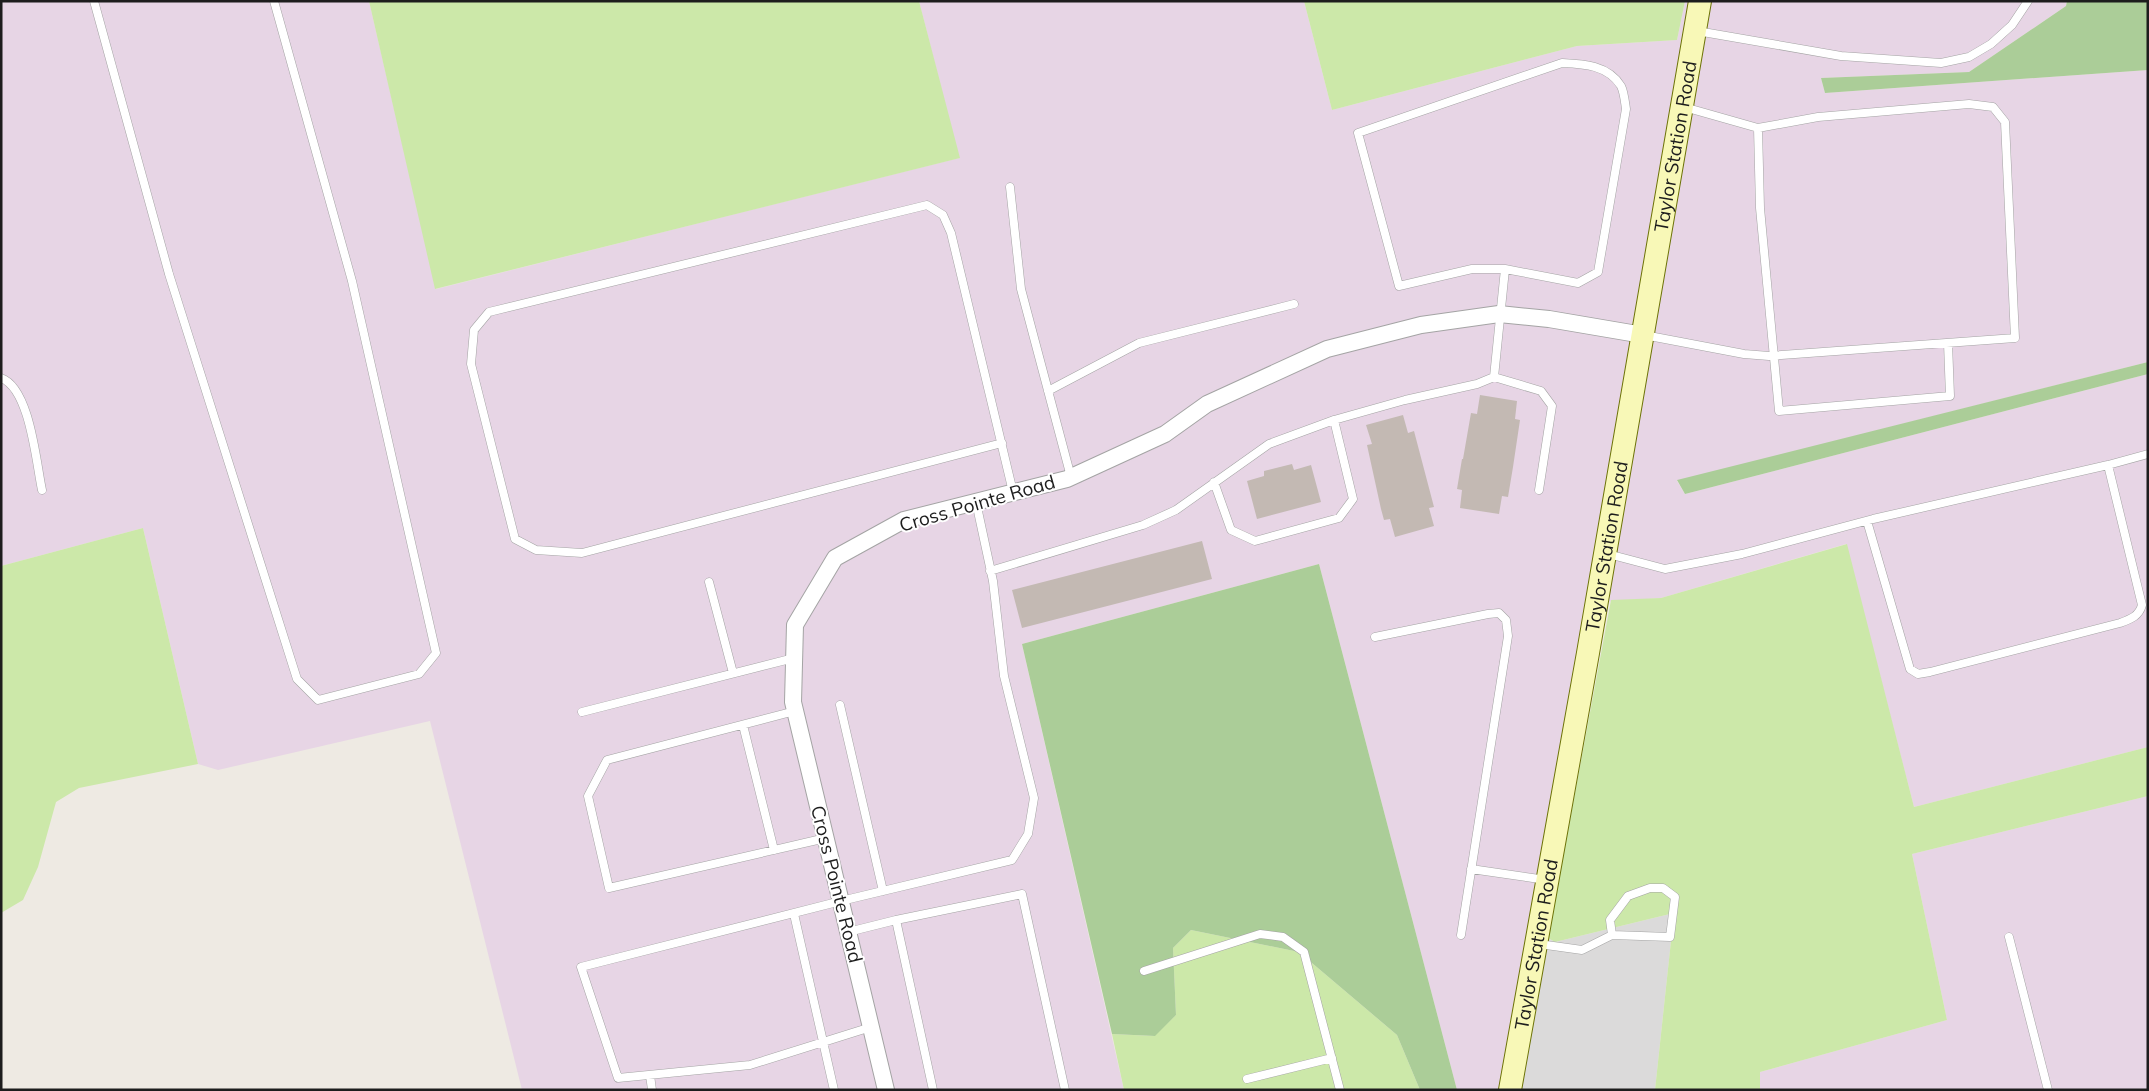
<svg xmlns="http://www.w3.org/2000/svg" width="2149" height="1091" viewBox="0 0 2149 1091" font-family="Mulish,sans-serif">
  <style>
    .residential { fill: #dbdada }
    .industrial { fill: #e7d5e5 }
    .grass { fill: #cce8a9 }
    .forest { fill: #abcd98 }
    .building { fill: #c3b9b3 }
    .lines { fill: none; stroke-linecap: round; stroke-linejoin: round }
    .lane-casing { stroke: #a4a4a4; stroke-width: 9 }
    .street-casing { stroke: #a4a4a4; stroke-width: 18 }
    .secondary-casing { stroke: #6c7207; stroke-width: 24 }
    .lane { stroke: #fff; stroke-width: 8 }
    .street { stroke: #fff; stroke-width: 16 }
    .secondary { stroke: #f8f8b7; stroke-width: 22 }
    .labels { text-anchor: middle; stroke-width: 4; stroke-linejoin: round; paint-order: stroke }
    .street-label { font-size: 19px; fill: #1d1d1d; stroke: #fff }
  </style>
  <rect width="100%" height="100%" fill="#eeeae3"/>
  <!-- residential -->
  <path class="residential" d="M1674 913 1655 1090H1519L1548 938 1555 942Z"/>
  <!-- industrial -->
  <path class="industrial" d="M1 1H369L436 289 959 158 919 1H1304L1332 110 1577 46 1677 40 1685 1H2067L2066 6 1969 72 1821 78 1825 93 2148 70V362L1677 481 1685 494 2148 374V747L1914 807 1846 544 1661 598 1588 603 1500 1090H1457L1319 564 1022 644 1124 1090H522L430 721 218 770 198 764 143 528 1 566Z
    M2148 796V1090H1760V1072L1947 1020 1912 854Z"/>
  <!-- grass -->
  <path class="grass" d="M369 1H919L960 158 435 289Z
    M1304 1H1685L1677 40 1577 46 1332 110Z
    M143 528 198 764 79 788 56 802 38 867 23 900 1 913V566Z
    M1847 544 1914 807 2148 747V796L1912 854 1947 1020 1760 1072V1090H1655L1674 913 1555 942 1548 938 1611 600 1661 598Z
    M1191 930 1299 952 1397 1035 1420 1090H1124L1112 1034 1154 1036 1176 1015 1173 948Z"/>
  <!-- forest -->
  <path class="forest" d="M2067 1H2148V70L1825 93 1821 78 1969 72 2066 6Z
    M2148 362V374L1685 494 1677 480Z
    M1319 564 1457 1090H1420L1397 1035 1299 952 1191 930 1173 948 1176 1015 1155 1036 1112 1034 1022 644Z"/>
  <!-- building -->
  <path class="building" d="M1480 395 1517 401 1515 419 1520 420 1513 467 1508 497 1502 496 1499 514 1460 508 1462 490 1457 489 1462 459H1463L1471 413 1477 414Z
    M1403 415 1408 433 1414 431 1434 507 1429 508 1434 526 1395 537 1390 519 1384 520 1381 509 1367 445 1372 444 1366 425Z
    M1292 464 1294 470 1311 465 1321 502 1257 519 1247 481 1264 476V471Z
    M1202 541 1212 579 1022 628 1012 590Z"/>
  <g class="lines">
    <!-- lane casing -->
    <g class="lane-casing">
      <path id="lane" d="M94 1 169 274 297 679 318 700 419 674 436 653 352 281 274 1
        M1697 31 1841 56 1941 63 1969 57 1991 44 2012 25 2028 1
        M1758 128 1760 208 1779 411 1950 396 1948 343
        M1010 187 1021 289 1071 477
        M1644 335 1744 354 1769 356 2015 338 2005 122 1993 107 1969 104 1818 117 1758 128 1684 107
        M1494 377 1541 391 1552 406 1539 490
        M1 378C30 388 36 462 42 490
        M1048 391 1139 343 1294 304
        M1002 443 582 553 536 550 515 539 471 364 474 330 489 312 927 205 943 215 951 233C972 320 993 406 1013 492
        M1214 482 1231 530 1255 541 1339 518 1353 499 1334 420
        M1867 521 1910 669 1918 674 1930 672 2120 623C2131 619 2139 616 2142 605L2108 465
        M1608 554 1665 569 1742 554 1873 519 2108 465 2148 454
        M990 571 1143 525 1176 510 1269 444 1334 420 1405 400 1477 384 1494 377 1505 269 1578 283 1598 272 1626 109C1625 102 1624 92 1621 86 1608 65 1584 64 1562 63L1358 133 1399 286 1472 269H1505
        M709 582 733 673
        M1375 637 1488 614 1499 613 1506 620 1508 636 1461 935
        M840 705 883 891
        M795 711 607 760 588 796 609 888 826 838
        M582 712 794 658
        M743 725 774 850
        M1471 869 1546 880
        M794 914 834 1090
        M896 920 1022 894 1065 1090
        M848 932 896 920 933 1090
        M2009 937 2048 1090
        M1539 944 1582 950 1612 935 1670 937 1675 897 1663 888H1650L1628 896 1610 920 1612 935
        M1144 971 1260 934 1283 937 1304 952 1340 1090
        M871 1027 750 1065 618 1078 581 967 841 901 1012 860 1028 834 1034 798 1004 676 993 581 976 502
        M650 1075 652 1090
        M1247 1079 1332 1058"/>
    </g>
    <!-- street casing -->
    <g class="street-casing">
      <path id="street" d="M886 1090 793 702 795 625 835 558 904 520 1067 479 1165 434 1207 404 1327 349 1421 325 1499 314 1549 319 1643 335"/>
    </g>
    <!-- secondary casing -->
    <g class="secondary-casing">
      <g id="secondary">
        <path id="s1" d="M1510 1090 1588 653 1700 1"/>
      </g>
    </g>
    <!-- lane -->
    <use href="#lane" class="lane"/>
    <!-- street -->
    <use href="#street" class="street"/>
    <!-- secondary -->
    <use href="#secondary" class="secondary"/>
  </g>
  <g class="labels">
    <!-- street labels -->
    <g class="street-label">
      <text dy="7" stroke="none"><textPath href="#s1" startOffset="958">Taylor Station Road</textPath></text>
      <text transform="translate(977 503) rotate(-16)" y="7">Cross Pointe Road</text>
      <text dy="7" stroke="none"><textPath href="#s1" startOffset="552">Taylor Station Road</textPath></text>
      <text transform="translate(837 884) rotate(76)" y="7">Cross Pointe Road</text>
      <text dy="7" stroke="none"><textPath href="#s1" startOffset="148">Taylor Station Road</textPath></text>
    </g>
  </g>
  <!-- border -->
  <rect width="2149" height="1091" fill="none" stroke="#1d1d1d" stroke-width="5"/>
</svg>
